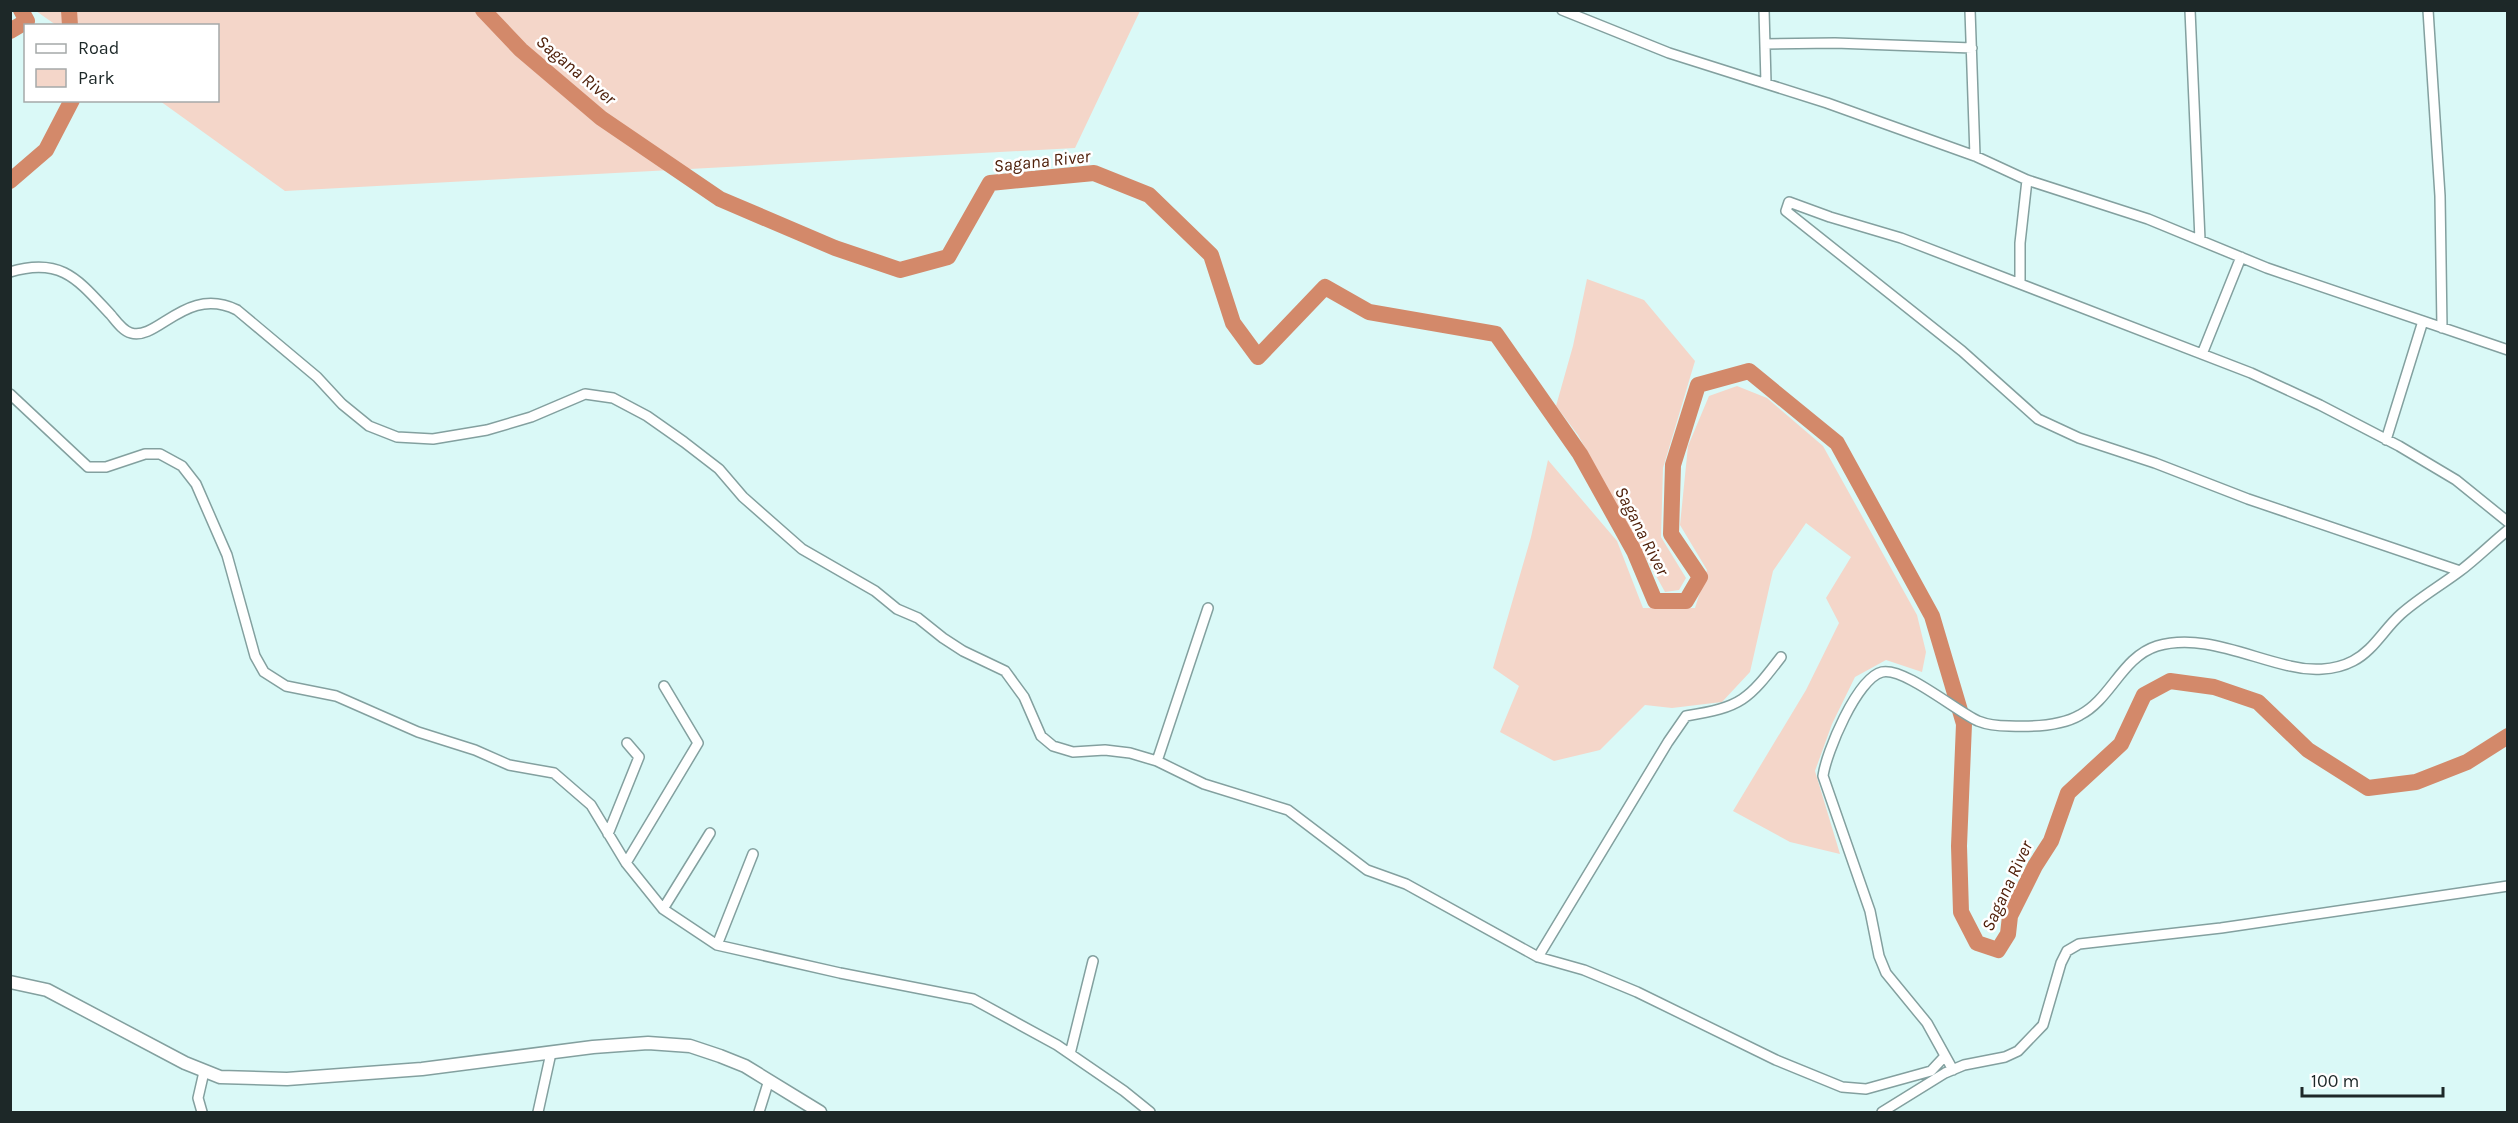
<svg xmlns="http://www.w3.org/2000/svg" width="2518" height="1123" viewBox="0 0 2518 1123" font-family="Karla,sans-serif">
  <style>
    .green { fill: #f4d6c9 }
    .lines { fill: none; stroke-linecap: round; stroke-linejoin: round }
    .river { stroke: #d3896a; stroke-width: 16 }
    .minor-casing { stroke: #83a09f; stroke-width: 12 }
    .tertiary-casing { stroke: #83a09f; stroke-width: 15 }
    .minor { stroke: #fff; stroke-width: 9 }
    .tertiary { stroke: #fff; stroke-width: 12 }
    .labels { text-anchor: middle; stroke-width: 5; stroke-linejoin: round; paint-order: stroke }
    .water-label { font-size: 18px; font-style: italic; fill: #4f200a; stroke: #fff }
  </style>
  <rect width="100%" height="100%" fill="#daf9f7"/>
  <!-- green -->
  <path class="green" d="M36 11H1140L1075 148 285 191 160 101 218 100V26L56 25Z
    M1587 279 1644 300 1695 361 1663 468 1661 537 1686 578 1679 590 1665 592 1578 435 1556 406 1573 346Z
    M1737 386 1767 398 1823 446 1917 615 1926 652 1922 672 1886 660 1855 677 1832 724 1815 771 1840 854 1790 842 1733 811 1806 690 1839 623 1826 598 1851 557 1806 523 1773 571 1750 672 1722 702 1672 708 1645 705 1600 750 1554 761 1500 732 1519 686 1493 668 1531 537 1548 460 1617 541 1643 608H1695L1707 570 1680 525 1688 446 1709 396Z"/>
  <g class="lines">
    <!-- river -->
    <path class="river" d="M69 10 70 26
      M483 10 521 50 601 118 720 199 835 248 900 270 948 257 990 183 1094 173 1149 195 1211 255 1233 323 1258 357 1325 287 1369 312 1496 334 1580 454 1634 551 1655 601H1686L1700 577 1671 534 1673 465 1698 385 1749 371 1837 443 1932 616 1964 724 1959 846 1961 912 1977 943 1998 950 2008 934 2010 916 2035 866 2051 841 2068 793 2121 744 2144 695 2170 681 2214 687 2258 702 2308 750 2368 788 2416 782 2467 762 2508 736
      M10 31 27 21 21 10
      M10 181 46 150 72 100"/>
    <!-- minor casing -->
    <g class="minor-casing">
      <path id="minor" d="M1562 10 1669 53 1827 103 1975 156 2027 180 2148 219 2267 268 2508 350
        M1764 10 1766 83
        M1970 10 1975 156
        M2190 10 2200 240
        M2428 10 2440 196 2442 328
        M1765 44 1835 43 1972 48
        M10 272C62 256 79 281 111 315 116 321 123 331 131 333 158 341 186 285 237 310L317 377 342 404 369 426 397 437 433 439 487 430 531 417 585 394 613 398 647 416 684 442 719 469 743 497 802 549 875 591 897 609 918 618 943 638 963 651 1005 671 1024 697 1041 736 1053 746 1073 752 1105 750 1130 753 1157 761 1204 784 1288 810 1367 870 1406 884 1538 957 1584 970 1637 992 1776 1060 1842 1087 1866 1089 1931 1071 1945 1056
        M2020 283V243L2027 180
        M2202 354 2241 257
        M10 394 88 467H106L145 454H160L182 466 196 484 227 555 255 656 264 672 286 686 336 696 418 732 475 750 509 765 554 773 591 805 626 863 663 909 717 945 840 973 973 999 1057 1045 1124 1091 1150 1112
        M2386 440 2423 321
        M2460 571 2248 499 2155 463 2079 438 2038 419 1962 351 1786 211 1789 202 1830 217 1901 238 2251 373 2320 405 2399 446 2456 480 2508 522
        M1157 761 1208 608
        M608 834 639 757 627 743
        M626 863 698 743 664 686
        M663 909 710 833
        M717 945 753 854
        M1538 957 1668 742 1686 716C1742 707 1748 700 1781 657
        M1070 1054 1093 961
        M1953 1070 1927 1023 1886 973 1879 956 1870 911 1823 776C1826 753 1857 678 1882 672 1904 667 1956 711 1978 721 1988 725 1999 726 2009 726 2031 727 2061 726 2080 715 2111 699 2122 657 2157 646 2201 633 2248 657 2290 666 2310 671 2334 671 2353 661 2373 651 2384 629 2401 614 2419 598 2440 586 2460 571 2476 559 2492 543 2508 530
        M202 1112 198 1098 204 1072
        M538 1112 551 1053
        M759 1112 769 1080
        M1882 1112 1945 1073 1964 1065 2005 1057 2018 1051 2043 1025 2061 963 2067 951 2079 944 2221 928 2508 886"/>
    </g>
    <!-- tertiary casing -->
    <g class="tertiary-casing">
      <path id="tertiary" d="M10 982 47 990 185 1063 220 1077 287 1079 422 1069 593 1047 648 1043 690 1046 720 1056 745 1066 820 1112"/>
    </g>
    <!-- minor -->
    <use href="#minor" class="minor"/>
    <!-- tertiary -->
    <use href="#tertiary" class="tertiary"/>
  </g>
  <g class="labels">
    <!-- water labels -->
    <g class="water-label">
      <text transform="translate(576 70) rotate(40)" y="6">Sagana River</text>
      <text transform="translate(1042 161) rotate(-6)" y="6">Sagana River</text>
      <text transform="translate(1642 531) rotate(63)" y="6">Sagana River</text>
      <text transform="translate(2007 886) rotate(-65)" y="6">Sagana River</text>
    </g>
  </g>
  <!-- border -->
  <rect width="2518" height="1123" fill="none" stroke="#1d2828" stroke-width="24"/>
  <!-- legend -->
  <rect x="24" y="24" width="195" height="78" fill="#ffffff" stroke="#a5a9a9" stroke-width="1.5"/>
  <rect x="36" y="44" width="30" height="9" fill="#ffffff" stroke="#a5a9a9" stroke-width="1.5"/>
  <text x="78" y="54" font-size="18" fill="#1d2828">Road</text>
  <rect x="36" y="69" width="30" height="18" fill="#f4d6c9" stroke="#a5a9a9" stroke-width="1.5"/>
  <text x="78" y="84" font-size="18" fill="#1d2828">Park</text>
  <!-- scale -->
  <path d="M2302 1087v9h141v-9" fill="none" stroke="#1d2828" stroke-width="3"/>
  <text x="2311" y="1087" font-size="18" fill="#1d2828" stroke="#ffffff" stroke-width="4.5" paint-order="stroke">100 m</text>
</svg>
